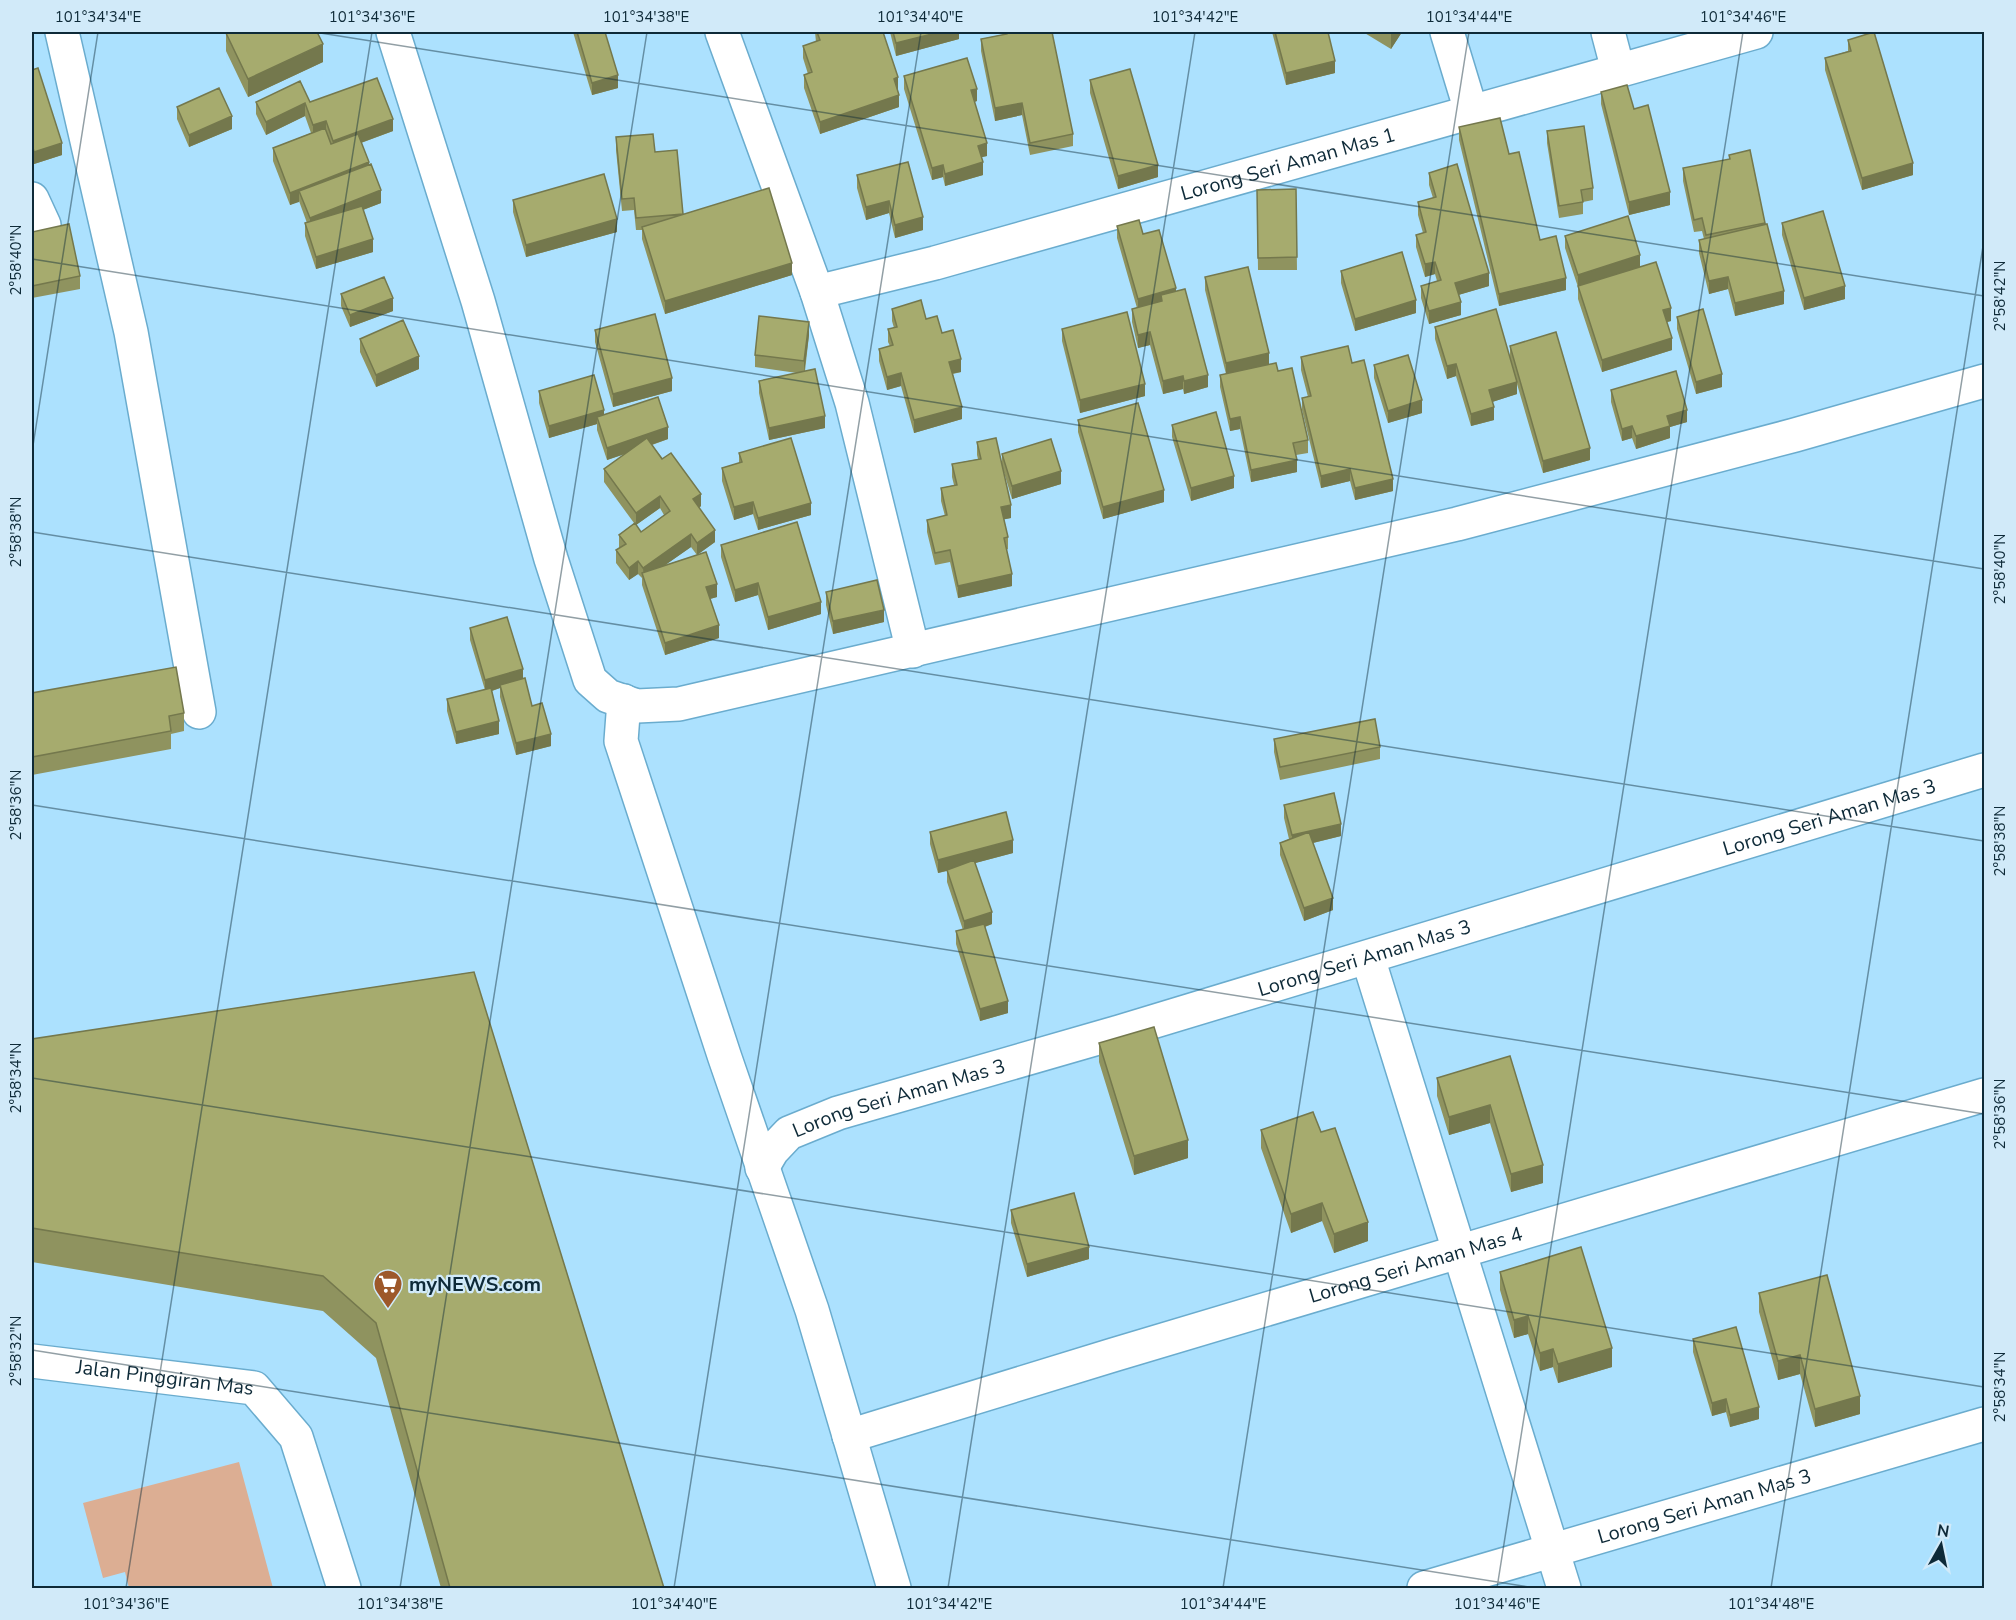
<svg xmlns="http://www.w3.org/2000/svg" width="2016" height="1620" viewBox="0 0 2016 1620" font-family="'Nunito Sans',sans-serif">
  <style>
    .grass { fill: #dcae93 }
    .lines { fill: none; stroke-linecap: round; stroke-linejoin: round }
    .minor-casing { stroke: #6aacce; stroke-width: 36 }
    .tertiary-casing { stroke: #6aacce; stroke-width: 36 }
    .minor { stroke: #fff; stroke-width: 33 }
    .tertiary { stroke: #fff; stroke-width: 33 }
    .wall { fill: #8f935f; fill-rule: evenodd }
    .shaded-wall { fill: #74784d }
    .building { fill: #a6ab6e; stroke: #74784d; stroke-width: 1.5 }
    .ticks { fill: none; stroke: #0e2a38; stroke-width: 1.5; stroke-opacity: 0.45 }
    .labels { text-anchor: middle; stroke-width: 4.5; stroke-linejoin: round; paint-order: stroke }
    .street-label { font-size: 20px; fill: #0e2a38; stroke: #d1eaf9 }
    .poi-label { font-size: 20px; font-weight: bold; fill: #0e2a38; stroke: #d1eaf9; text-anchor: start }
    .neatline { fill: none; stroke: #0e2a38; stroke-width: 2 }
    .ticks-label { font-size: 15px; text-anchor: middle; fill: #0e2a38 }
  </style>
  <rect width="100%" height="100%" fill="#ace1fe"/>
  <!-- grass -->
  <path class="grass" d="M239 1462 273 1588H129L125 1572 103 1578 83 1503Z"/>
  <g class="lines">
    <!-- minor casing -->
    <g class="minor-casing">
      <g id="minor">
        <path d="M62 32 131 332 199 712"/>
        <path d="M393 32 478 301 551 559 590 680 608 696 637 706 679 704 1457 524 1795 435 1984 381"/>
        <path d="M722 32 817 292 852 403 913 651"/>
        <path d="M1447 32 1471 111"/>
        <path d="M1608 32 1618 70"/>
        <path d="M32 199 44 225"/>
        <path id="s1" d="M817 292 935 263 1756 32"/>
        <path d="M624 701 621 741 725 1058 812 1310 894 1588"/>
        <path d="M1368 958 1564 1588"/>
        <path id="s2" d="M762 1168 772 1151 789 1133 838 1113 1119 1032 1984 770"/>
        <path id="s3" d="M849 1436 1113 1355 1984 1095"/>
        <path id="s4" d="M1424 1588 1984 1424"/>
      </g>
    </g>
    <!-- tertiary casing -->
    <g class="tertiary-casing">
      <g id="tertiary">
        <path id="s5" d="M32 1361 254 1388 296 1437 344 1588"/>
      </g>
    </g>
    <!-- minor -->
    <use href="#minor" class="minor"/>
    <!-- tertiary -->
    <use href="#tertiary" class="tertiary"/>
  </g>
  <!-- wall -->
  <path class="wall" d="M573 32H605L618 88 592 95Z
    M815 32H883L898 90 899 107 820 134 804 88V75L808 74 803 58V46L816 42Z
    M890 32H959V39L896 56Z
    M1004 32H1052L1073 134V146L1030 155 1022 115 995 121 981 51V39L1005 34Z
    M1272 32H1328L1335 73 1286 85Z
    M1363 32H1402L1391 49Z
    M226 33 323 62 248 97 226 51Z
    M1848 40 1913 175 1862 190 1825 70V58L1848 51Z
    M32 70 62 155 34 164 32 156Z
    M904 76 977 101 974 102 987 156 981 157 983 175 945 186 943 177 932 180 904 89Z
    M1090 80 1158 177 1118 189 1090 93Z
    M1601 92 1634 109 1670 205 1629 215 1601 104Z
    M256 102H310L393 131 361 143 381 203 363 210 373 252 316 269 305 236V223H307L299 201 290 205 273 161V148L311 133 305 116 266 135 256 114Z
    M177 107 232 129 189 147 177 119Z
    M1459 127 1509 154 1540 240 1566 290 1499 306 1459 140Z
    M1547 131 1593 188V200L1583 202V214L1559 218 1547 143Z
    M616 137 655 152 677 150 683 214 792 275 665 314 642 239V230H636L634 210 622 211 616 150Z
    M1750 150 1765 224 1784 304 1735 316 1728 289 1709 294 1699 253V240L1704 239 1702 231 1694 232 1683 181V168L1729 160V155Z
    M1429 173 1489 286 1458 295 1461 315 1429 324 1421 298V286L1437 281 1435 274 1425 277 1416 247V235L1423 233 1418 215V202L1433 198 1429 185Z
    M857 175 923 230 895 238 889 213 866 220 857 188Z
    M1296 189 1297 270H1258L1257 190Z
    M513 200 617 232 526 257 513 212Z
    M1782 223 1845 299 1804 310 1782 235Z
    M1117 226 1143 234 1176 291 1208 387 1184 394 1183 389 1163 394 1150 345 1138 348 1132 322V309L1137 308 1117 238Z
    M32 232 80 276V289L32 298Z
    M1565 236 1640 267 1671 321 1667 322 1672 350 1602 372 1578 299V287L1565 248Z
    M1341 271 1416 313 1355 331 1341 283Z
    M1205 277 1269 364 1278 371 1308 440V453L1296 455 1297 472 1251 482 1240 429 1230 431 1220 387V375L1226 374 1205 290Z
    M341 294 393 311 350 327 341 306Z
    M892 309 926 319 942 333 961 372 953 374 962 419 914 433 901 386 887 390 879 361V349L890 346 888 342V329L894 328 892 321Z
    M1677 317 1722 387 1696 394 1677 329Z
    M1435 327 1510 356V346L1590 460 1543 473 1517 384V394L1492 402 1494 420 1471 426 1456 376 1447 379 1435 339Z
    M1062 329 1145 396 1080 413 1062 341Z
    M595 330 672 391 613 407 595 342Z
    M809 335 805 371 825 428 769 440 759 393V381L797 373 755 367V355Z
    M360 339 419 369 376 387 360 352Z
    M1301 357 1352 363 1393 491 1355 500 1350 481 1321 488 1302 410V398L1308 397 1301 370Z
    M1374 365 1422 413 1388 423 1374 378Z
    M1611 390 1687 422 1670 427V438L1636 449 1632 438 1622 441 1611 402Z
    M539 391 668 439 652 445 701 506 699 508 715 542 697 555 717 597 710 599 719 638 665 655 642 585V578L638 574 629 580 616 563V550L619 548V535L634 523 604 482V469L625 454 607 460 597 430V424L549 438 539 403ZM660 508 664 515 641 532 636 525ZM691 547 697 555 665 565Z
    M1078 420 1164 502 1103 519 1078 432Z
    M1172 425 1234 488 1191 501 1172 437Z
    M977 442 1011 518 1004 519 1008 537V549L1006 550 1012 586 958 598 950 562 935 565 927 532V520L945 516 941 501V488L954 485 952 477V464L978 459 977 455Z
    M739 453 811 515 758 530 753 514 734 520 722 481V468L739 463Z
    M1002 454 1061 484 1012 499 1002 466Z
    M721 545 821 614 768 630 758 595 735 602 721 557Z
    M826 592 884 622 833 634 826 605Z
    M470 628 523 679 532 706 551 746 516 755 500 697V688L492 691 499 734 456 744 447 711V699L485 690 470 640Z
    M32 693 184 713V731L171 734V749L32 775Z
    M1274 739 1380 747V759L1280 780 1274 752Z
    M1284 805 1341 836 1313 843 1333 910 1304 921 1280 855V843L1289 839 1284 818Z
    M930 832 1013 853 975 863 992 924 985 927 1008 1013 980 1021 956 944V931L963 930 947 882V871L938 873 930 844Z
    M474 972 664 1588H441L376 1358 323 1311 32 1262V1039Z
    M1099 1043 1188 1158 1134 1175 1099 1062Z
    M1510 1056 1543 1183 1511 1192 1490 1123 1449 1135 1437 1096V1078Z
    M1261 1130 1321 1132 1368 1241 1334 1253 1322 1221 1291 1233 1261 1148Z
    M1011 1210 1089 1259 1027 1277 1011 1223Z
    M1500 1272 1612 1367 1558 1383 1553 1367 1540 1371 1528 1334 1514 1338 1500 1290Z
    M1759 1293 1860 1414 1815 1427 1800 1374 1778 1380 1759 1312Z
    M1693 1339 1759 1419 1730 1427 1726 1412 1712 1416 1693 1352Z"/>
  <!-- shaded-wall -->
  <path class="shaded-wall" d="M940 32H959V39L896 56V43Z
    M1391 32H1402L1391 49Z
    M323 44V62L248 97V79Z
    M1335 61V73L1286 85V73Z
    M618 75V88L592 95V83Z
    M898 77V90L894 92V79Z
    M977 89V101L971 103V90Z
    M899 95V107L820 134V122Z
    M305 103V116L266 135V122Z
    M1022 103V115L995 121V108Z
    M232 116V129L189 147V135Z
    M393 119V131L333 153V141Z
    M326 121V133L313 138V125Z
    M62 143V155L34 164V152Z
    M987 143V156L978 158V146Z
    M369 162V174L299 191V202L290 205V193Z
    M983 162V175L945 186V174Z
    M1913 163V175L1862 190V178Z
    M943 165V177L932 180V168Z
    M1158 165V177L1118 189V176Z
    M381 190V203L310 230V218Z
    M1670 192V205L1629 215V202Z
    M889 201V213L866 220V207Z
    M923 217V230L895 238V225Z
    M617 219V232L526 257V245Z
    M373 239V252L316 269V257Z
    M1640 255V268L1578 287V275Z
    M1435 262V274L1425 277V264Z
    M792 263V275L665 314V301Z
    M1489 273V286L1455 296V283Z
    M1728 277V289L1709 294V281Z
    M1566 278V290L1499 306V294Z
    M1845 286V299L1804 310V298Z
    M1176 288V301H1162L1161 295V305L1138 312V299Z
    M1784 291V304L1735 316V303Z
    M393 298V311L350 327V315Z
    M1416 300V313L1355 331V319Z
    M1461 302V315L1429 324V311Z
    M1671 308V321L1663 323V310Z
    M809 322V335L804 373V361Z
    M1150 332V345L1138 348V335Z
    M1672 338V350L1602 372V360Z
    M1269 353V365L1226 375V363Z
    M419 356V369L376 387V375Z
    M961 359V372L949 374V362Z
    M1456 364V376L1447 379V366Z
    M901 373V386L887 390V377Z
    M1722 374V387L1696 394V382Z
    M1208 375V387L1184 394V381Z
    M1183 376V389L1163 394V381Z
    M672 378V391L613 407V394Z
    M1517 382V394L1489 403V390Z
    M1145 384V396L1080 413V400Z
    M1422 400V413L1388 423V411Z
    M962 407V419L914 433V420Z
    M1494 407V420L1471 426V414Z
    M604 410V422L597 417V424L549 438V426Z
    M1687 410V422L1670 427V438L1636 449V436L1667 416Z
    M825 416V428L769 440V428Z
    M1240 417V429L1230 431V419Z
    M1632 426V438L1622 441V429Z
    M668 427V439L607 460V448Z
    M1590 448V460L1543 473V461Z
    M1297 460V472L1251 482V470Z
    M1350 469V481L1321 488V476Z
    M1061 471V484L1012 499V486Z
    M1234 476V488L1191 501V488Z
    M1393 479V491L1355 500V488Z
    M1164 490V502L1103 519V507Z
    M701 494V506L693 512V499Z
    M660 496V508L636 525V513Z
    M753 502V514L734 520V507Z
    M811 503V515L758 530V518Z
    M1011 505V518L1001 520V507Z
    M715 530V542L697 555V543Z
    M691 534V547L644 580 643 568Z
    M638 561V574L629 580V568Z
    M1012 574V586L958 598V586Z
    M758 583V595L735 602V590Z
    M717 584V597L706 600V587Z
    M821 602V614L768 630V617Z
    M884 610V622L833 634V621Z
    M719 625V638L665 655V643Z
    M523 669V682L500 685V688L485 693V680Z
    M499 721V734L456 744V732Z
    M551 734V746L516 755V743Z
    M1341 824V836L1292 848V835Z
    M1013 840V853L938 873V860Z
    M1333 898V910L1304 921V908Z
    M992 912V924L964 934V921Z
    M1008 1001V1013L980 1021V1009Z
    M1490 1105V1123L1449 1135V1117Z
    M1188 1140V1158L1134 1175V1156Z
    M1543 1165V1183L1511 1192V1174Z
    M1322 1203V1221L1291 1233V1214Z
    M1368 1222V1241L1334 1253V1234Z
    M1089 1247V1259L1027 1277V1264Z
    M1528 1316V1334L1514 1338V1320Z
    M1612 1348V1367L1558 1383V1364Z
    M1553 1349V1367L1540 1371V1353Z
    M1800 1355V1374L1778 1380V1361Z
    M1860 1396V1414L1815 1427V1409Z
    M1726 1399V1412L1712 1416V1403Z
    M1759 1407V1419L1730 1427V1415Z"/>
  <!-- building -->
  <path class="building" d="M228 32H317L323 44 248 79 226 33Z
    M577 32H605L618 75 592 83Z
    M817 32H883L898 77 894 79 899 95 820 122 804 75 812 72 803 46 820 40Z
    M893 32H940L896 43Z
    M1007 32H1052L1073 134 1030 143 1022 103 995 108 981 39 1007 34Z
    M1275 32H1328L1335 61 1286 73Z
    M1874 32 1913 163 1862 178 1825 58 1851 51 1848 40Z
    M967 58 977 89 971 90 987 143 978 146 983 162 945 174 943 165 932 168 904 76Z
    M38 68 62 143 34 152 32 144V70Z
    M1130 69 1158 165 1118 176 1090 80Z
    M377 78 393 119 333 141 326 121 313 125 305 103 266 122 256 102 300 81 310 102Z
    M1627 85 1634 109 1648 105 1670 192 1629 202 1601 92Z
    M219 88 232 116 189 135 177 107Z
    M1500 118 1509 154 1519 152 1540 240 1556 236 1566 278 1499 294 1459 127Z
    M1584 126 1593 188 1581 190 1583 202 1559 206 1547 131Z
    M325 128 331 144 358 134 369 162 290 193 273 148Z
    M653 134 655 152 677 150 683 214 636 218 634 198 622 199 616 137Z
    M1750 150 1765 223 1706 235 1702 218 1694 220 1683 168 1730 159 1729 155Z
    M908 162 923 217 895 225 889 201 866 207 857 175Z
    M371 164 381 190 310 218 299 191Z
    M1457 164 1489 273 1455 283 1461 302 1429 311 1421 286 1441 280 1435 262 1425 264 1416 235 1426 232 1418 202 1436 197 1429 173Z
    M604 174 617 219 526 245 513 200Z
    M769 188 792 263 665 301 642 227Z
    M1296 189 1297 257 1258 258 1257 190Z
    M362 206 373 239 316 257 305 223Z
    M1823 211 1845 286 1804 298 1782 223Z
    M1628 216 1640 255 1578 275 1565 236Z
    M1139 220 1143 234 1159 230 1176 288 1138 299 1117 226Z
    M69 224 80 276 32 286V232Z
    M1767 224 1784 291 1735 303 1728 277 1709 281 1699 240Z
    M1402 252 1416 300 1355 319 1341 271Z
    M1656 262 1671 308 1663 310 1672 338 1602 360 1578 286Z
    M1248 267 1269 353 1226 363 1205 277Z
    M384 277 393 298 350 315 341 294Z
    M1185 289 1208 375 1184 381 1183 376 1163 381 1150 332 1138 335 1132 309 1162 301 1161 295Z
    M921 300 926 319 937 316 942 333 953 330 961 359 949 362 962 407 914 420 901 373 887 377 879 349 893 345 888 329 897 327 892 309Z
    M1496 309 1517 382 1489 390 1494 407 1471 414 1456 364 1447 366 1435 327Z
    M1703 309 1722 374 1696 382 1677 317Z
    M1127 312 1145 384 1080 400 1062 329Z
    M655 314 672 378 613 394 595 330Z
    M759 316 809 322 804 361 755 355Z
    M403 320 419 356 376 375 360 339Z
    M1556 332 1590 448 1543 461 1510 346Z
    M1348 346 1352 363 1364 360 1393 479 1355 488 1350 469 1321 476 1302 398 1311 396 1301 357Z
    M1408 355 1422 400 1388 411 1374 365Z
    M1276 363 1278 371 1292 368 1308 440 1293 443 1297 460 1251 470 1240 417 1230 419 1220 375Z
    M815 369 825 416 769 428 759 381Z
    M1676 371 1687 410 1667 416 1670 426 1636 436 1632 426 1622 429 1611 390Z
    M594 375 604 410 549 426 539 391Z
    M658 397 668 427 607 448 597 417Z
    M1138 403 1164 490 1103 507 1078 420Z
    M1216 412 1234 476 1191 488 1172 425Z
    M647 438 662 459 671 453 701 494 693 499 715 530 697 543 691 534 643 568 638 561 629 568 616 550 626 544 619 535 635 523 641 532 670 511 660 496 636 513 604 469Z
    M791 438 811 503 758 518 753 502 734 507 722 468 742 462 739 453Z
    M996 438 1011 505 1001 507 1008 537 1004 538 1012 574 958 586 950 550 935 553 927 520 947 515 941 488 957 485 952 464 981 459 977 442Z
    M1051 439 1061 471 1012 486 1002 454Z
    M797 522 821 602 768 617 758 583 735 590 721 545Z
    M706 552 717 584 706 587 719 625 665 643 642 573Z
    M877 580 884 610 833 621 826 592Z
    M507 617 523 669 485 680 470 628Z
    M176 667 184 713 169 716 171 731 32 757V693Z
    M525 678 532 706 542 703 551 734 516 743 500 685Z
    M491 688 499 721 456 732 447 699Z
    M1375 719 1380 747 1280 767 1274 739Z
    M1334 793 1341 824 1292 835 1284 805Z
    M1006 812 1013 840 938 860 930 832Z
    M1309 832 1333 898 1304 908 1280 843Z
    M974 860 992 912 964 921 947 870Z
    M984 924 1008 1001 980 1009 956 931Z
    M474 972 664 1588H450L376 1323 323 1276 32 1228V1039Z
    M1154 1027 1188 1140 1134 1156 1099 1043Z
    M1510 1056 1543 1165 1511 1174 1490 1105 1449 1117 1437 1078Z
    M1313 1112 1321 1132 1335 1128 1368 1222 1334 1234 1322 1203 1291 1214 1261 1130Z
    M1074 1193 1089 1247 1027 1264 1011 1210Z
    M1581 1247 1612 1348 1558 1364 1553 1349 1540 1353 1528 1316 1514 1320 1500 1272Z
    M1827 1275 1860 1396 1815 1409 1800 1355 1778 1361 1759 1293Z
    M1736 1327 1759 1407 1730 1415 1726 1399 1712 1403 1693 1339Z"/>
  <!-- ticks -->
  <path class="ticks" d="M314 32 1984 296M32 259 1984 569M32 452 98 32M32 532 1984 841M32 805 1984 1114M32 1078 1984 1387M32 1350 1535 1588M126 1588 372 32M400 1588 647 32M674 1588 921 32M948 1588 1195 32M1223 1588 1469 32M1497 1588 1743 32M1771 1588 1984 240"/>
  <!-- icons -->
  <defs>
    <g id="supermarket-pin" transform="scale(1.5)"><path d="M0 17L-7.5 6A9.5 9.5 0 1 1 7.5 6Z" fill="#9d582a" stroke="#d1eaf9"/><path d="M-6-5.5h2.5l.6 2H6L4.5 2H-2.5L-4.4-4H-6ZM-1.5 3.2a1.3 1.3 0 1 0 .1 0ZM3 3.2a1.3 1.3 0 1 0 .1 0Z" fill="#fff"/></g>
  </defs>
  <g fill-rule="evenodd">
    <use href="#supermarket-pin" x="388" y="1284"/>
  </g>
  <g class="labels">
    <!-- street labels -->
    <g class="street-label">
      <text dy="7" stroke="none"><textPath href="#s1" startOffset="488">Lorong Seri Aman Mas 1</textPath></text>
      <text dy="7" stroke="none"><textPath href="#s2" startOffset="1132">Lorong Seri Aman Mas 3</textPath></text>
      <text dy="7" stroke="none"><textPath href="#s2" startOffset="646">Lorong Seri Aman Mas 3</textPath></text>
      <text dy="7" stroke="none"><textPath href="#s2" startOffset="160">Lorong Seri Aman Mas 3</textPath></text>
      <text dy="7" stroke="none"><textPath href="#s3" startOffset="592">Lorong Seri Aman Mas 4</textPath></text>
      <text dy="7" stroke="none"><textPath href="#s5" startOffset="134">Jalan Pinggiran Mas</textPath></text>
      <text dy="7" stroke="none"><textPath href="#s4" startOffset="292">Lorong Seri Aman Mas 3</textPath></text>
    </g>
    <!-- poi labels -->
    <g class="poi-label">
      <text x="409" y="1291">myNEWS.com</text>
    </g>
  </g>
  <!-- border -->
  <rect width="2016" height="1620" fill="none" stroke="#d1eaf9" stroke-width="66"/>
  <!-- north arrow -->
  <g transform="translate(1941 1545) rotate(9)" stroke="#d1eaf9" stroke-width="4.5" paint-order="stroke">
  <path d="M0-4.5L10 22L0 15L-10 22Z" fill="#0e2a38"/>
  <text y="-9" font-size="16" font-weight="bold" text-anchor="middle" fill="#0e2a38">N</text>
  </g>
  <rect x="33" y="33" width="1950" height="1554" class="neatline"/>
  <g class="ticks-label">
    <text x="98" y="22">101°34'34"E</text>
    <text x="372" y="22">101°34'36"E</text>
    <text x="646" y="22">101°34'38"E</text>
    <text x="920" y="22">101°34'40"E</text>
    <text x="1195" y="22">101°34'42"E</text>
    <text x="1469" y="22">101°34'44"E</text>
    <text x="1743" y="22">101°34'46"E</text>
    <text transform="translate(16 260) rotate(-90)" y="5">2°58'40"N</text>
    <text transform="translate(2000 296) rotate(-90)" y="5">2°58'42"N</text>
    <text transform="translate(16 532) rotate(-90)" y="5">2°58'38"N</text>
    <text transform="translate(2000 569) rotate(-90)" y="5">2°58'40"N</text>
    <text transform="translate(16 805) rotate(-90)" y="5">2°58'36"N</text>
    <text transform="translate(2000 841) rotate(-90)" y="5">2°58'38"N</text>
    <text transform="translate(16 1078) rotate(-90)" y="5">2°58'34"N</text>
    <text transform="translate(2000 1114) rotate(-90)" y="5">2°58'36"N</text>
    <text transform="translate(16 1351) rotate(-90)" y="5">2°58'32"N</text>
    <text transform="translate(2000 1387) rotate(-90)" y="5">2°58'34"N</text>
    <text x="126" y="1609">101°34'36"E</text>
    <text x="400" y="1609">101°34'38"E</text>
    <text x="674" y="1609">101°34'40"E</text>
    <text x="949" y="1609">101°34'42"E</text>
    <text x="1223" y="1609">101°34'44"E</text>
    <text x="1497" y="1609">101°34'46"E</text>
    <text x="1771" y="1609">101°34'48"E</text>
  </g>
</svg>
